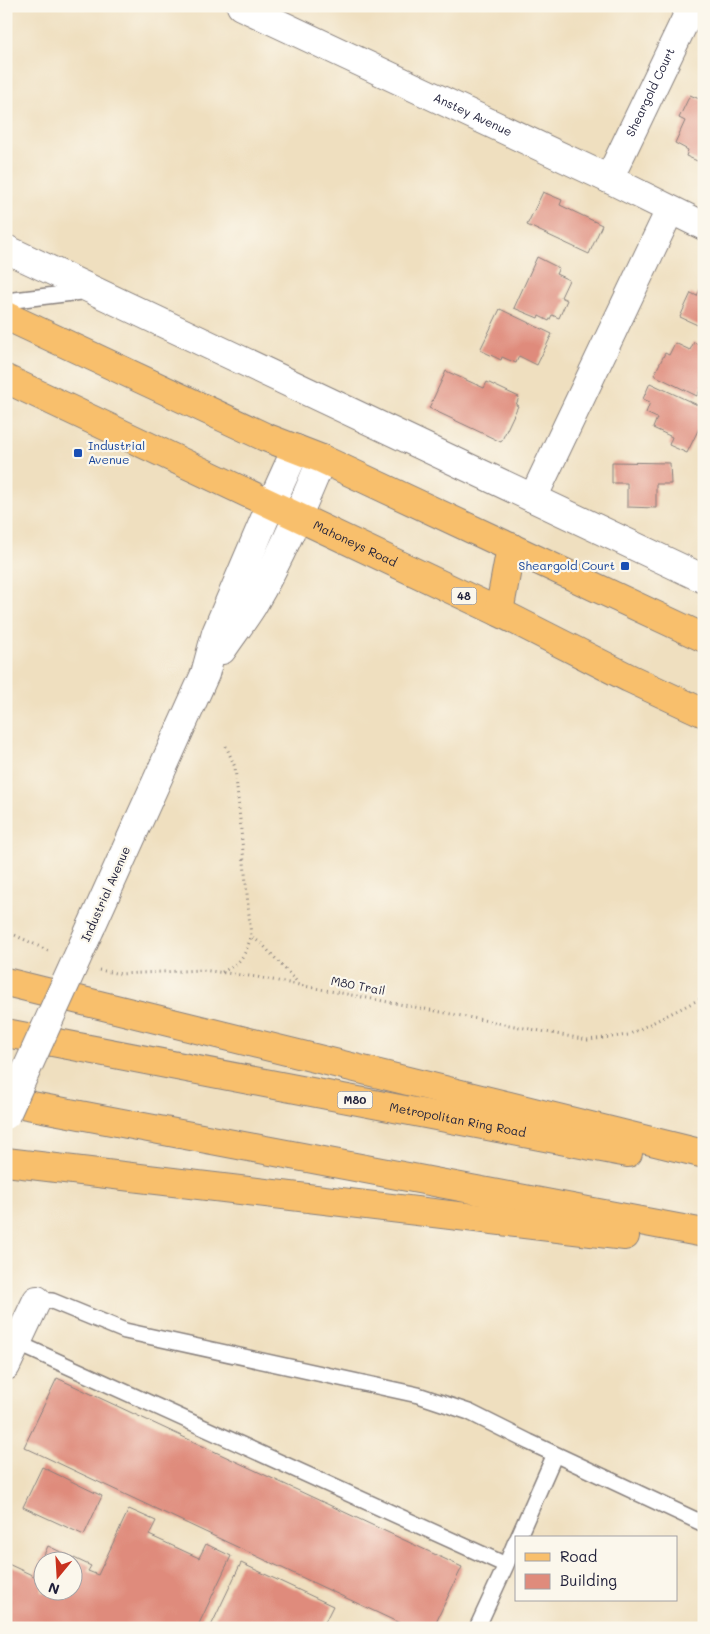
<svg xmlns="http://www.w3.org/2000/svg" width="710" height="1634" viewBox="0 0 710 1634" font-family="Mali,sans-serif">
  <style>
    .building { fill: #df8b7c; fill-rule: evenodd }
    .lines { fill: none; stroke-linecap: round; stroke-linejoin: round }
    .lane-casing { stroke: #88807d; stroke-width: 18 }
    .street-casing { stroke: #88807d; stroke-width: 30 }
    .primary-casing { stroke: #88807d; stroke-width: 30 }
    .highway-casing { stroke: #88807d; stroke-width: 30 }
    .path { stroke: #88807d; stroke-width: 3; stroke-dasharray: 1 4; stroke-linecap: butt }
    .lane { stroke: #fff; stroke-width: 15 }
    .street { stroke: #fff; stroke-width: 28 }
    .primary { stroke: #f8bf6c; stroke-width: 28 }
    .highway { stroke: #f8bf6c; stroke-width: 28 }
    .street-bridge-casing { stroke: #88807d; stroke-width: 30; stroke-linecap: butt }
    .street-bridge { stroke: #fff; stroke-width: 28 }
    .transit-dot { fill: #1a4fb4; stroke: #fbf7ec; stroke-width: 2 }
    .labels { text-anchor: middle; stroke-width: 4.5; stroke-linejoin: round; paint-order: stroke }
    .shield { fill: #fbf7ec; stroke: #636270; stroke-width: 1 }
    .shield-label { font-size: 11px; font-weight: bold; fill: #22223b }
    .street-label { font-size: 12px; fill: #22223b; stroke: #fbf7ec }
    .transit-label { font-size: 12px; fill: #164399; stroke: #fbf7ec; text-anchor: start }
  </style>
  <rect width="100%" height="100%" fill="#fbf7ec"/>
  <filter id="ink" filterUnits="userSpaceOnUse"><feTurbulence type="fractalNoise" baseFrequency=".02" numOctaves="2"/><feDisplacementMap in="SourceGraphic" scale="10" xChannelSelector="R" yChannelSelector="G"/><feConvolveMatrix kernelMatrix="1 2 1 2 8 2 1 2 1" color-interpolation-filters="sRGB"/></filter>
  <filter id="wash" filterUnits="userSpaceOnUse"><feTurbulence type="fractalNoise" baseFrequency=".0096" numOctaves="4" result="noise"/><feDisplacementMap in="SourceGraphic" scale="20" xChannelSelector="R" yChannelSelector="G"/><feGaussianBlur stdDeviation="1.12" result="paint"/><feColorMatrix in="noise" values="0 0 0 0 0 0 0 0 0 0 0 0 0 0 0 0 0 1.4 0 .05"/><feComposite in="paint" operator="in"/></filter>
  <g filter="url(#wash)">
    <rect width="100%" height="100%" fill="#efdfbf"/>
    <g id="blocks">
      <!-- building -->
      <path class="building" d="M690 95 704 101V164L686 156 688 150 675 143 685 121 679 118Z
        M543 192 562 200 560 205 602 225 589 254 527 225Z
        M537 257 559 268 556 274 569 280 561 297 567 300 559 318 552 315 549 321 539 316 538 318 514 308Z
        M704 281V328L680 317 691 293 697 296Z
        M500 309 552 334 537 365 519 356 516 363 502 357 501 360 480 350Z
        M694 342 704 347V382L697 396 654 375 665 353 669 355 675 343 690 350Z
        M446 371 484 388 487 382 519 397 516 405 518 406 501 442 429 408Z
        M650 383 704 408V418L687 453 669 445 672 437 653 428 657 418 646 413 650 402 643 399Z
        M612 462 670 463 671 484H656V508L627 507V483H612Z
        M57 1378 462 1567 433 1628H410L24 1447Z
        M42 1467 102 1496 84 1535 23 1507Z
        M129 1509 156 1521 149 1535 199 1558 206 1544 231 1556 197 1628 6 1627V1563L34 1576 48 1546 91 1566 88 1571 98 1575ZM42 1562H72V1592H42Z
        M241 1563 333 1606 322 1628H214L211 1626Z"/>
    </g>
  </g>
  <g filter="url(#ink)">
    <use href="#blocks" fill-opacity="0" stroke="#88807d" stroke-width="1"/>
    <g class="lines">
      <!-- lane casing -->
      <g class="lane-casing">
        <path id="lane" d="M6 301 89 291
          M37 1300 52 1301 125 1331 418 1395 469 1412 529 1442 704 1524
          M17 1343 506 1565 516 1541
          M518 1538 555 1454
          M477 1628 506 1565"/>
      </g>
      <!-- street casing -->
      <g class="street-casing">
        <g id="street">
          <path id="s1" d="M241 6 609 179 704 226"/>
          <path id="s2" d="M609 179 692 6"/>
          <path d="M6 249 704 579"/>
          <path d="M533 498 670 210"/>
          <path d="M222 650C232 635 243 621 253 605 280 559 301 509 322 459"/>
          <path d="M91 927 205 674 216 633 271 504 296 449"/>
          <path d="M6 1366 37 1300"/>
        </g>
      </g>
      <!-- primary casing -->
      <g class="primary-casing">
        <g id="primary">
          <path d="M6 316 265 437 322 459 704 638"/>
          <path id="s3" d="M6 379 499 612 629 678 704 713"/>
          <path d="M499 612 511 547"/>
        </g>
      </g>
      <!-- highway casing -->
      <g class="highway-casing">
        <g id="highway">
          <path d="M6 982 704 1154"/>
          <path id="s4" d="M6 1033 628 1153"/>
          <path d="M6 1101 704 1233"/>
          <path d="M6 1162 625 1236"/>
        </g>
      </g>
      <!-- path -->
      <path class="path" d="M226 746 235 767 251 936 263 945 299 984
        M6 931 51 952
        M99 970 121 974 202 970 257 977 588 1040 628 1035 704 997
        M222 972C241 963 245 956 251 936"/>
      <!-- lane -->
      <use href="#lane" class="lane"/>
      <!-- street -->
      <use href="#street" class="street"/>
      <!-- primary -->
      <use href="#primary" class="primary"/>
      <!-- highway -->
      <use href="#highway" class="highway"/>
      <!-- street-bridge casing -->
      <g class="street-bridge-casing">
        <path id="street-bridge" d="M6 1115 91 927"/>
      </g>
      <!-- street-bridge -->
      <use href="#street-bridge" class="street-bridge"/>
    </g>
  </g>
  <!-- markers -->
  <g class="transit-dot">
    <rect x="73" y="448" width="10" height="10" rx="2.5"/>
    <rect x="620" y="561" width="10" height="10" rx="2.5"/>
  </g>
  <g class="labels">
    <!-- shield labels -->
    <g class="shield">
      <rect x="451.5" y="587.5" width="25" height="17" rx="4"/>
      <rect x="337.5" y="1091.5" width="35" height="17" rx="4"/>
    </g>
    <g class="shield-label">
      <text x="464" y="600">48</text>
      <text x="355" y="1104">M80</text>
    </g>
    <!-- street labels -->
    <g class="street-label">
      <text dy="4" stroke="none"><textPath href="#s2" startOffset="96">Sheargold Court</textPath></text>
      <text dy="4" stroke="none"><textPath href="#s1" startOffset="256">Anstey Avenue</textPath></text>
      <text dy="4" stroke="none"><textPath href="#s3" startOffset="386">Mahoneys Road</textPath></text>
      <text transform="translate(106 894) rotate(-66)" y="4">Industrial Avenue</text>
      <text transform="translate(358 986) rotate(11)" y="4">M80 Trail</text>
      <text dy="4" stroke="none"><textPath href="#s4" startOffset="460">Metropolitan Ring Road</textPath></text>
    </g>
    <!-- transit labels -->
    <g class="transit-label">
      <text x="88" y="450">Industrial<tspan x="88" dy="14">Avenue</tspan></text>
      <text x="615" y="570" text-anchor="end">Sheargold Court</text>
    </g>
  </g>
  <!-- margin -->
  <rect width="710" height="1634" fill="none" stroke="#fbf7ec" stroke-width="25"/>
  <!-- legend -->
  <rect x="515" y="1536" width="162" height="65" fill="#fbf7ec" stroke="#a4a2a5"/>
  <rect x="525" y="1553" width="25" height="8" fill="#f8bf6c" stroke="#a4a2a5"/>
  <text x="560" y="1562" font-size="15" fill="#22223b">Road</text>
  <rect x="525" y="1574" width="25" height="15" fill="#df8b7c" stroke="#a4a2a5"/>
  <text x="560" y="1586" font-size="15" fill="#22223b">Building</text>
  <!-- north arrow -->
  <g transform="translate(58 1576) rotate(198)"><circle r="24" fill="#fbf7ec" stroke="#a4a2a5"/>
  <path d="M0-4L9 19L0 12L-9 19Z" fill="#c8321e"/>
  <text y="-8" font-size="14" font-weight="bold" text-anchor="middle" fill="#22223b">N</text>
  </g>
</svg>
